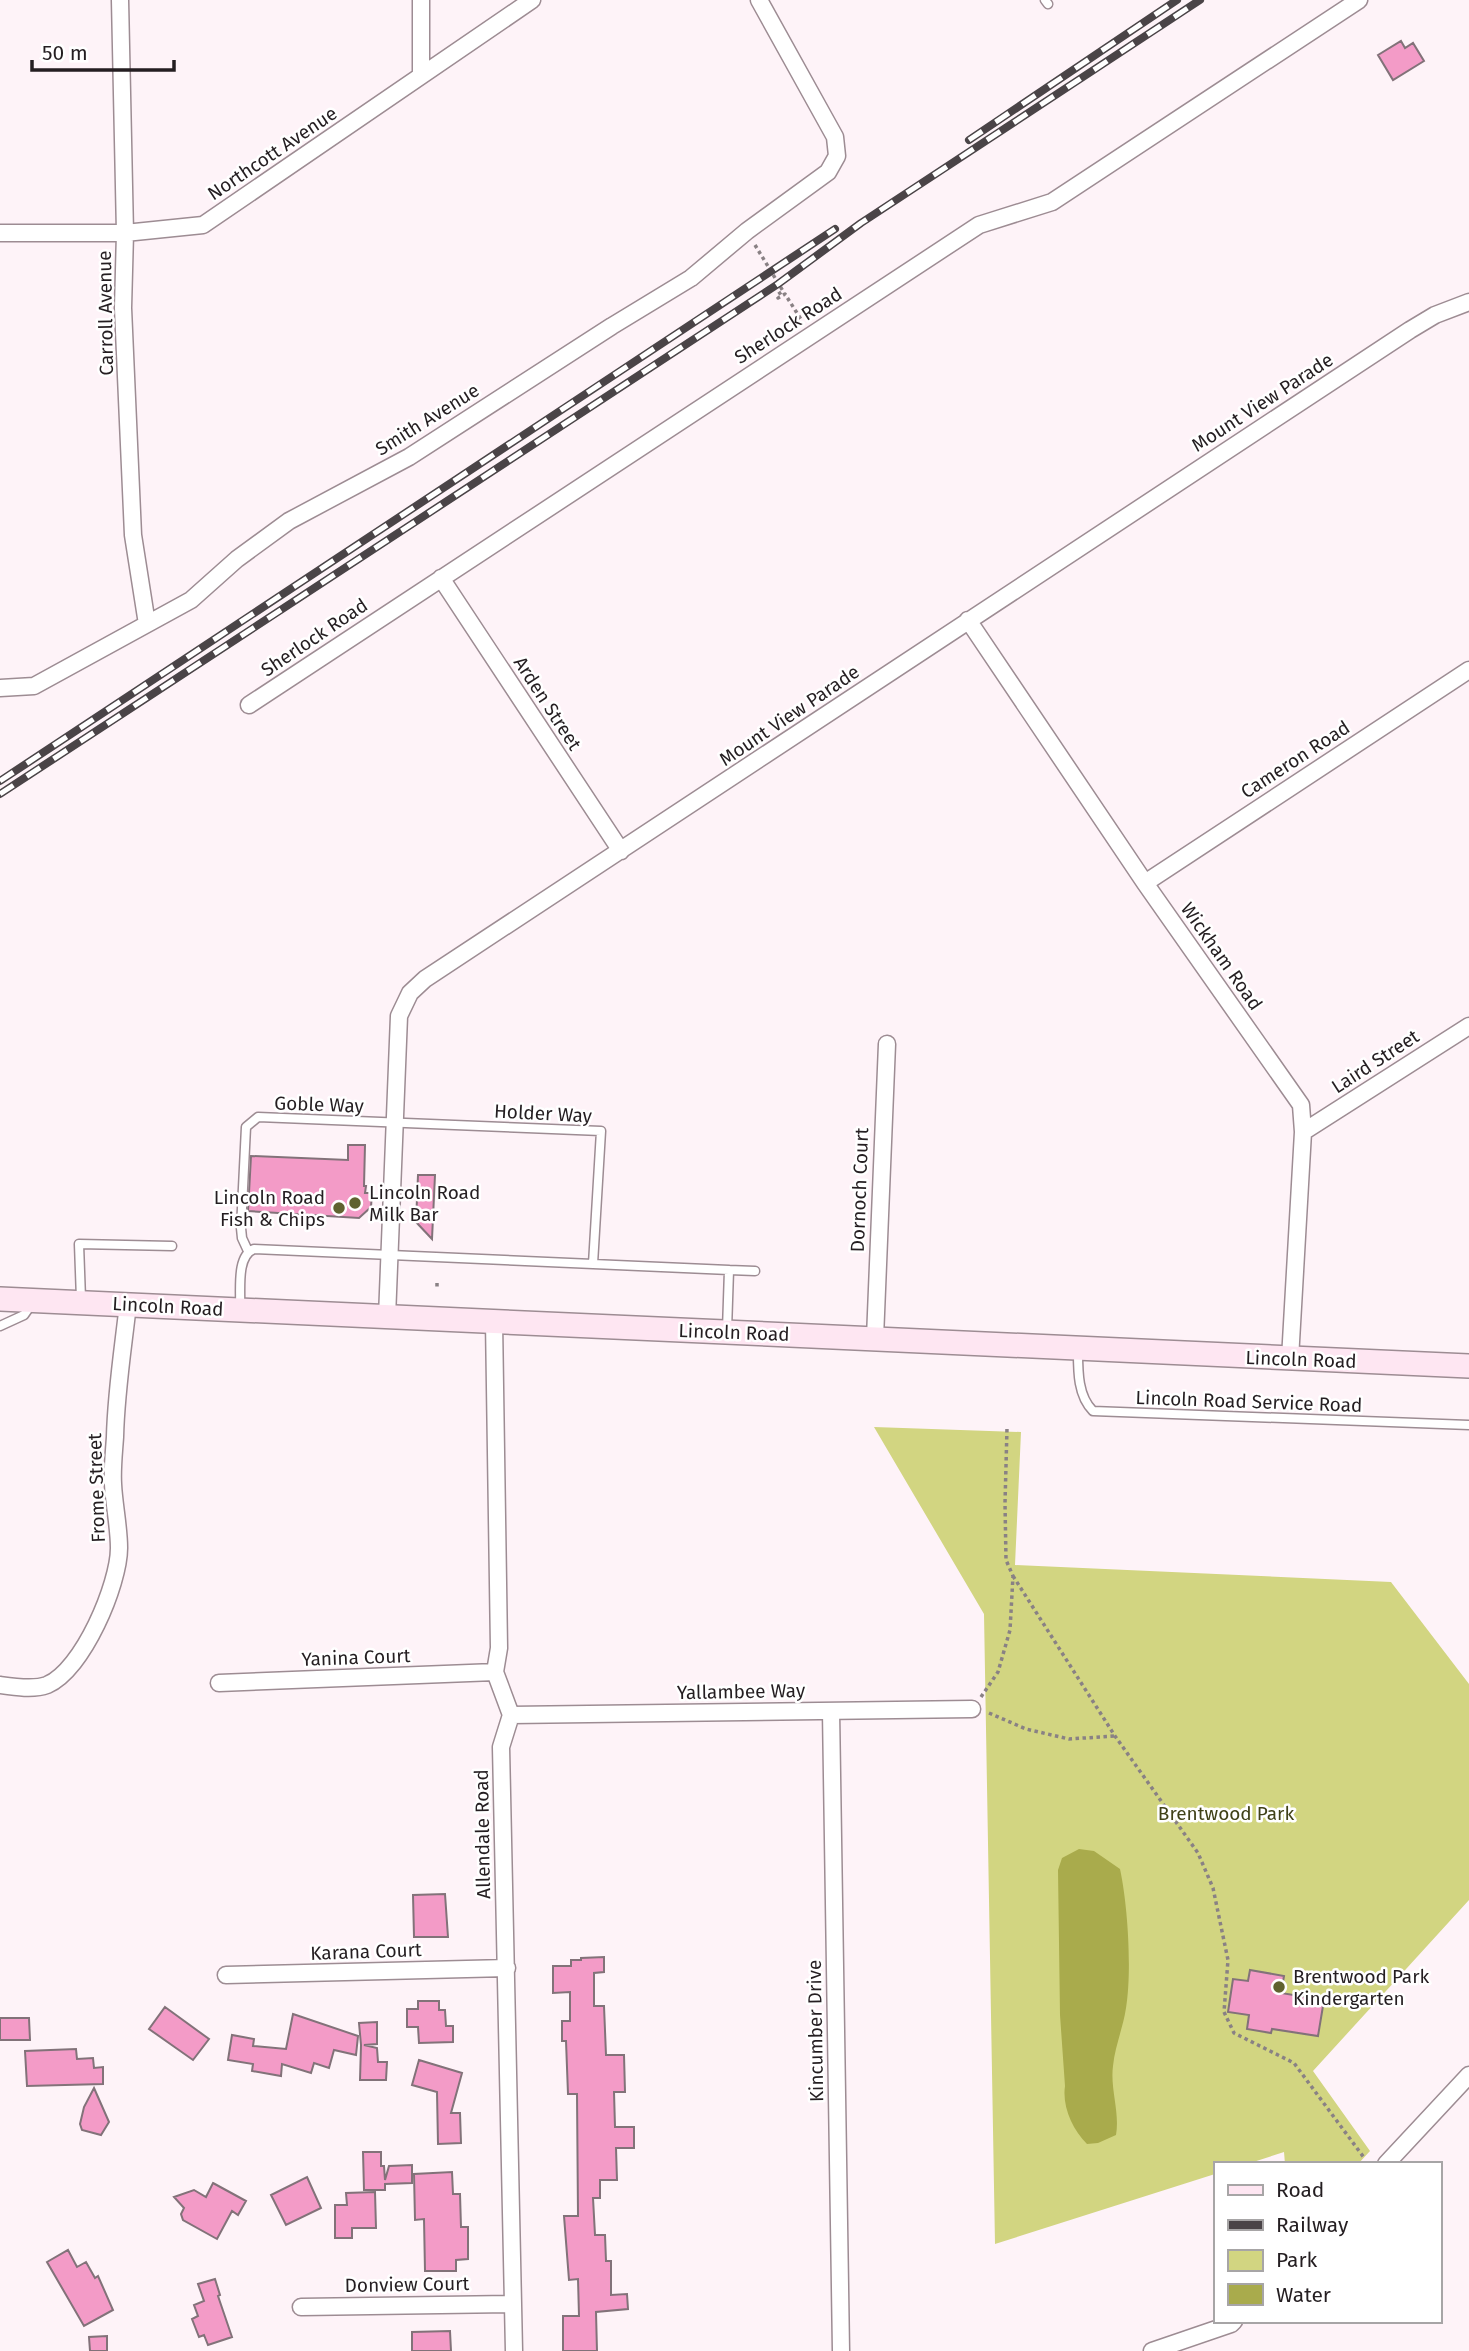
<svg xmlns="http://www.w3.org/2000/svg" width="1469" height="2351" viewBox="0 0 1469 2351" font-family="'Fira Sans',sans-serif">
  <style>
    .green { fill: #d2d581 }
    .water { fill: #a9ab4c }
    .building { fill: #f39bc7; stroke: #827279; stroke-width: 2 }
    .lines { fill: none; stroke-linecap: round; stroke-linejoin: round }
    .service-casing { stroke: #9d8c93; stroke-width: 11 }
    .minor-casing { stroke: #9d8c93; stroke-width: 19 }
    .secondary-casing { stroke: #9d8c93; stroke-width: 26 }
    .path { stroke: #898184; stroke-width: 3.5; stroke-dasharray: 3.5 3.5; stroke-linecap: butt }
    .service { stroke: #fff; stroke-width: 8 }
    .minor { stroke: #fff; stroke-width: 16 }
    .secondary { stroke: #fee6f2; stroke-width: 23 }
    .rail-casing { stroke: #4a4447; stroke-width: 8 }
    .rail { stroke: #fff; stroke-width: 5; stroke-dasharray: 16; stroke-linecap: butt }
    .poi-dot { fill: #60622f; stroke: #fff; stroke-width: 2.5 }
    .labels { text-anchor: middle; stroke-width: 5; stroke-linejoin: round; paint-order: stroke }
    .street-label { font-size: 19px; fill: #241e21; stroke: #fff }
    .poi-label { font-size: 19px; fill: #241e21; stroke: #fff; text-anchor: start }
    .park-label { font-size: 19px; fill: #404118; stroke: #fff }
  </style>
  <rect width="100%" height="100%" fill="#fef3f8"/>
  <!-- green -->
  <path class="green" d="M874 1427 1021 1432 1015 1565 1391 1582 1469 1684V1900L1313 2071 1370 2151 1358 2164H1285L1284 2152 1247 2164H1215V2174L995 2244 984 1614Z"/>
  <!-- water -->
  <path class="water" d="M1079 1849 1094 1851 1120 1869C1128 1906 1132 1971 1126 2008 1123 2028 1115 2046 1113 2066 1110 2089 1120 2112 1116 2135L1098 2143 1087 2144C1072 2129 1062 2106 1065 2086L1060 2015 1058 1870 1062 1858Z"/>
  <!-- building -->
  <path class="building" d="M1401 41 1405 48 1413 43 1424 61 1393 80 1378 55Z
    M348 1145H365L364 1186H366L365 1193H372L371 1207 359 1218 248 1211 251 1156 348 1160Z
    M418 1175H435L432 1239 416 1222Z
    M445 1894 448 1937H414L413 1895Z
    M604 1957V1972L594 1973V2006H604L606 2055H624L625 2092H614L615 2127H634V2148H616L617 2180H600V2198H593L595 2235H605L606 2261H611V2295L627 2294 628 2309 596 2312 597 2351H563V2316H579L578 2279 569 2280 564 2216H578L577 2094H568L566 2041H562V2021H570V1992L553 1993V1966H571V1960H581V1958Z
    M1250 1970 1284 1976 1281 1993 1324 2000 1318 2036 1272 2029 1271 2033 1247 2029 1249 2015 1228 2012 1233 1979 1248 1981Z
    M418 2001H439V2010H445L446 2026H453V2042L419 2043 418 2027H407V2009H418Z
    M165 2007 209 2039 193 2060 149 2029Z
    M293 2014 358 2036 356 2055 334 2050 329 2068 314 2063 311 2073 282 2064 281 2076 252 2071 253 2064 228 2060 232 2035 254 2039 253 2046 286 2049Z
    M0 2018H29L30 2040H0Z
    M377 2022V2044L364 2045 377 2048 378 2062H387L386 2080H360L361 2045 359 2023Z
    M76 2049 77 2059 93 2058 94 2068 103 2067V2084L27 2086 25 2051Z
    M419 2060 462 2073 451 2113H460L461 2143 438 2144 437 2092 412 2085Z
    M94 2088 109 2122 101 2135 82 2130 80 2124 84 2107Z
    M363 2152H381V2166H384L385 2180 389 2166 412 2165V2183L385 2184V2190H364Z
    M452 2172 453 2194H460L461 2227H468V2259L456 2260V2271H425L424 2219 415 2220 414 2174Z
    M307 2177 321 2208 286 2225 271 2195Z
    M213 2183 246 2201 238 2215 232 2211 217 2239 183 2220 181 2214 184 2208 174 2197 194 2190 206 2197Z
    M375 2192 376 2228H352V2238H335V2205H347L346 2193Z
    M68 2250 77 2267 86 2262 95 2278 98 2276 113 2310 84 2326 47 2262Z
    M215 2279 220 2295 218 2296 232 2337 208 2345 204 2335 199 2337 192 2319 198 2316 194 2305 204 2301 198 2284Z
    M450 2331 451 2351H412V2332Z
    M107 2336V2351H90L89 2337Z"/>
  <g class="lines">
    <!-- service casing -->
    <g class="service-casing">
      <path id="service" d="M1045 0 1048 4
        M248 1251 242 1238 241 1228 246 1127 258 1117 601 1131 593 1264
        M729 1270 755 1271
        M81 1299 79 1244 172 1246
        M240 1306C241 1290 236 1256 254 1249L729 1270 727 1330
        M0 1326 24 1315 31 1305
        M1078 1352C1078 1372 1078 1396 1093 1411L1469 1425"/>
    </g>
    <!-- minor casing -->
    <g class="minor-casing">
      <path id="minor" d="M120 0 125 233 123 308 133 535 147 624
        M421 74V0
        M0 233H125L203 225 532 0
        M441 578 621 851
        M968 620 1145 883 1301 1105 1303 1132 1290 1359
        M0 688 34 686 191 600 237 559 289 521 409 457 612 326 691 278 747 231 828 172 837 156 835 137 759 0
        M249 705 979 225 1052 202 1359 0
        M1145 883 1469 670
        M1303 1132 1469 1026
        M387 1317 399 1016 410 993 425 979 1410 330 1435 315 1469 302
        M494 1321 499 1648 495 1672 511 1715 501 1747 514 2351
        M875 1338 887 1044
        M219 1683 495 1672
        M0 1685C14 1687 34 1690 47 1685 83 1670 119 1584 119 1548 119 1527 114 1505 113 1484 112 1469 114 1452 115 1437 116 1392 123 1349 128 1304
        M831 1711 841 2351
        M511 1715 972 1709
        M226 1975 507 1968
        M1386 2164 1469 2075
        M301 2307 513 2304
        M1152 2351 1231 2324 1234 2321"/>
    </g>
    <!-- secondary casing -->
    <g class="secondary-casing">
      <path id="secondary" d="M0 1299 1469 1366"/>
    </g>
    <!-- path -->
    <path class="path" d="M755 245 783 291 777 295 778 298 785 294 802 321
      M437 1283V1287
      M1013 1576 1115 1736 1198 1853 1213 1888 1228 1960 1224 2012 1234 2033 1294 2063 1365 2159
      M981 1697 998 1672 1010 1630 1013 1576 1006 1560 1005 1503 1007 1428
      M989 1713 1026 1729 1069 1739 1115 1736"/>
    <!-- service -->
    <use href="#service" class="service"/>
    <!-- minor -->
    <use href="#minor" class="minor"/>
    <!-- secondary -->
    <use href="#secondary" class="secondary"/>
    <!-- rail casing -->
    <g class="rail-casing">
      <path id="rail" d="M969 140 1177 0
        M0 781 835 229
        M0 794 778 284 861 223 1200 0"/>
    </g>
    <!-- rail -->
    <use href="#rail" class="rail"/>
  </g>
  <!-- markers -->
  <g class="poi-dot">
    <circle cx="355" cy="1203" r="7"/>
    <circle cx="339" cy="1208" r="7"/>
    <circle cx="1279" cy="1987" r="7"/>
  </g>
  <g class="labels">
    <!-- street labels -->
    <g class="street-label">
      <text transform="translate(272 153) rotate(-34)" y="7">Northcott Avenue</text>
      <text transform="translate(105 313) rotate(-91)" y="7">Carroll Avenue</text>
      <text transform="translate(788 325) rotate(-33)" y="7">Sherlock Road</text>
      <text transform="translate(1262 402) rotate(-33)" y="7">Mount View Parade</text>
      <text transform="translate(427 419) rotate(-32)" y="7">Smith Avenue</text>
      <text transform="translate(314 637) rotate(-34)" y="7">Sherlock Road</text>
      <text transform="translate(548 703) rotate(57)" y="7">Arden Street</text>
      <text transform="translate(789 715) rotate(-34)" y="7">Mount View Parade</text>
      <text transform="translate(1295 759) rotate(-33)" y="7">Cameron Road</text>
      <text transform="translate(1222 956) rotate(55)" y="7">Wickham Road</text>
      <text transform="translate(1375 1061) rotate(-33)" y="7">Laird Street</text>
      <text transform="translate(319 1104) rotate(2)" y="7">Goble Way</text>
      <text transform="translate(543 1113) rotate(3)" y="7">Holder Way</text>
      <text transform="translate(859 1190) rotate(-88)" y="7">Dornoch Court</text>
      <text transform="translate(168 1306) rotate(3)" y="7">Lincoln Road</text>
      <text transform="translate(734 1332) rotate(2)" y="7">Lincoln Road</text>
      <text transform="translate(1301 1359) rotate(2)" y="7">Lincoln Road</text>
      <text transform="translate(1249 1401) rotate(2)" y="7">Lincoln Road Service Road</text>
      <text transform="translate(96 1488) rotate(-92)" y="7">Frome Street</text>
      <text transform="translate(356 1657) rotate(-2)" y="7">Yanina Court</text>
      <text transform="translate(741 1691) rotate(-1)" y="7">Yallambee Way</text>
      <text transform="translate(482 1834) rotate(-91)" y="7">Allendale Road</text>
      <text transform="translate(366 1951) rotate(-2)" y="7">Karana Court</text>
      <text transform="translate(815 2031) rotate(-91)" y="7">Kincumber Drive</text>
      <text transform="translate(407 2284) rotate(-1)" y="7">Donview Court</text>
    </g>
    <!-- poi labels -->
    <g class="poi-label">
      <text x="369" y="1199">Lincoln Road<tspan x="369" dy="22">Milk Bar</tspan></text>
      <text x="325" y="1204" text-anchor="end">Lincoln Road<tspan x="325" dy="22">Fish &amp; Chips</tspan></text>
      <text x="1293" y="1983">Brentwood Park<tspan x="1293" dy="22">Kindergarten</tspan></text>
    </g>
    <!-- park labels -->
    <g class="park-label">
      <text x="1226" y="1820">Brentwood Park</text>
    </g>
  </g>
  <!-- legend -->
  <rect x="1214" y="2162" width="228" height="161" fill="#ffffff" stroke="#a7a5a6" stroke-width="2"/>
  <rect x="1228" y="2185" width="35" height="10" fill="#fee6f2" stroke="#a7a5a6" stroke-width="2"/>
  <text x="1276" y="2197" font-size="21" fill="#241e21">Road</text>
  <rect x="1228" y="2220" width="35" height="10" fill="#4a4447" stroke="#a7a5a6" stroke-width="2"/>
  <text x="1276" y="2232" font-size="21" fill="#241e21">Railway</text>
  <rect x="1228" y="2250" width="35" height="21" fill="#d2d581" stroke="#a7a5a6" stroke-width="2"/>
  <text x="1276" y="2267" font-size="21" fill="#241e21">Park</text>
  <rect x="1228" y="2284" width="35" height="21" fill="#a9ab4c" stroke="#a7a5a6" stroke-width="2"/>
  <text x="1276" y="2302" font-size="21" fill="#241e21">Water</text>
  <!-- scale -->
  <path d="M32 60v10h142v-10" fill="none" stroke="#241e21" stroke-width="3.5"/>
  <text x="42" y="60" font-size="21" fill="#241e21" stroke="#ffffff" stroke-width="5" paint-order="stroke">50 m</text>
</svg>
